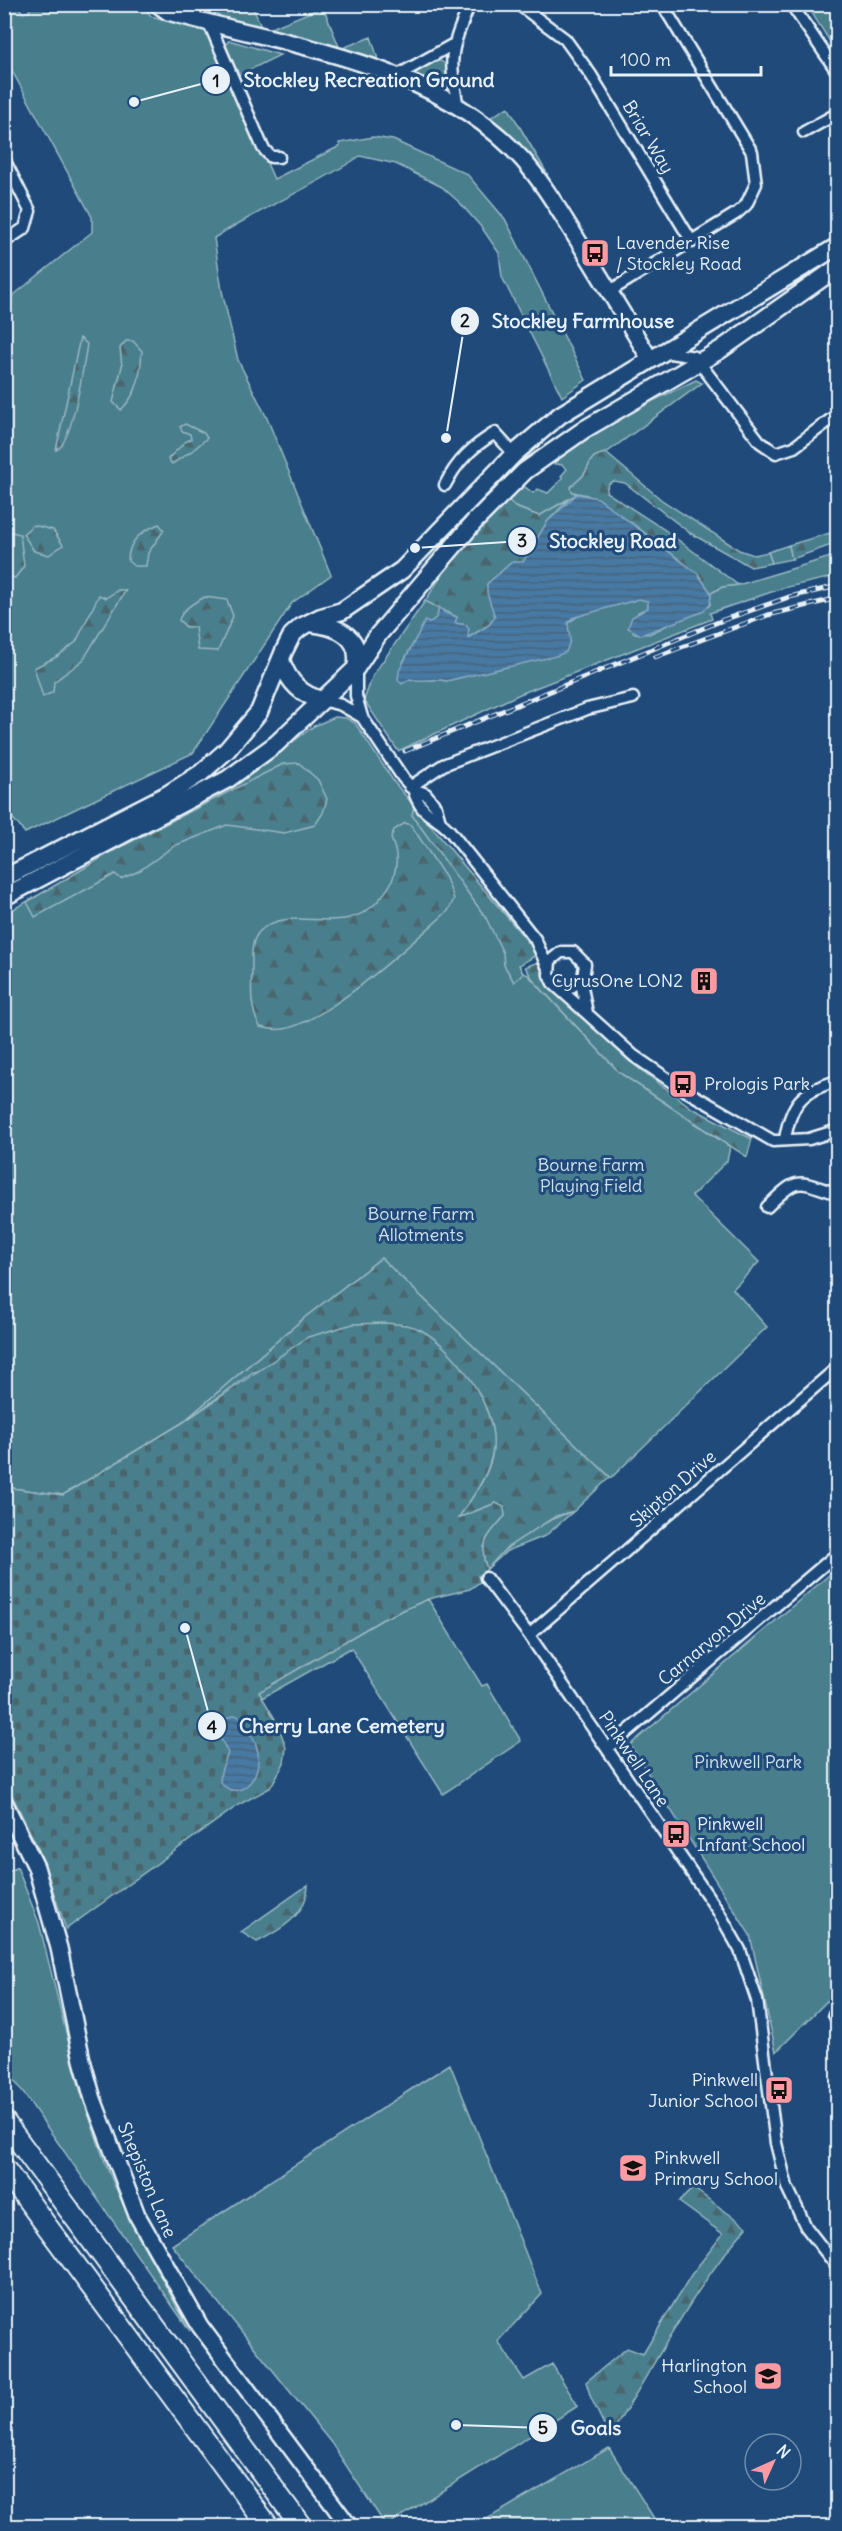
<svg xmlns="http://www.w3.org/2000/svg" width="842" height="2531" viewBox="0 0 842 2531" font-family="Delius,sans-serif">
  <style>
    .green { fill: #497e8c; stroke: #98b8c2; stroke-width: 1.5 }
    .forest { fill: url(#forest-firs); stroke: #98b8c2; stroke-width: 1.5 }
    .cemetery { fill: url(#cemetery-stones); stroke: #98b8c2; stroke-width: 1.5 }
    .water { fill: url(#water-rules); stroke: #87a9c5; stroke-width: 1.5 }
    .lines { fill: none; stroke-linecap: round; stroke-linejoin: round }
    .street-casing { stroke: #e8f1f8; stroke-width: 15 }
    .secondary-casing { stroke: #e8f1f8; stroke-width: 20 }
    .primary-casing { stroke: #e8f1f8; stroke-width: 21 }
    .highway-casing { stroke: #e8f1f8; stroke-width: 24 }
    .street { stroke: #1f4a7a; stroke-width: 10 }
    .secondary { stroke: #1f4a7a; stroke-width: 15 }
    .primary { stroke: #1f4a7a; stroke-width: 16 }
    .highway { stroke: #1f4a7a; stroke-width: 20 }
    .rail-casing { stroke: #e8f1f8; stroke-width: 5 }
    .rail { stroke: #1f4a7a; stroke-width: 3; stroke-dasharray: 9; stroke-linecap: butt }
    .labels { text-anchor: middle; stroke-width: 6; stroke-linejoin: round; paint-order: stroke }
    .street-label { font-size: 18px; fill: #e8f1f8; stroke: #1f4a7a }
    .poi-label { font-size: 18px; fill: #e8f1f8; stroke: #1f4a7a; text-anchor: start }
    .park-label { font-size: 18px; fill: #d0e0e8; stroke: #1f4a7a }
    .leader { fill: none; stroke: #e8f1f8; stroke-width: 2 }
    .callout-dot { fill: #e8f1f8; stroke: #1f4a7a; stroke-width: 2 }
    .mark-label { font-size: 18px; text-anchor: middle; font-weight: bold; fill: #111 }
    .callout-label { font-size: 20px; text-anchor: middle; font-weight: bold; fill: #e8f1f8; stroke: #1f4a7a; stroke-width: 6; stroke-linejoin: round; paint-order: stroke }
  </style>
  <defs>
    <pattern id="forest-firs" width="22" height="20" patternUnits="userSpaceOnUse" patternTransform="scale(1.5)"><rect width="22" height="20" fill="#497e8c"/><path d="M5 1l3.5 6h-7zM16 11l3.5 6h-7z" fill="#48666e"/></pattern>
    <pattern id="cemetery-stones" width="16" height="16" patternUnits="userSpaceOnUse" patternTransform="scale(1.5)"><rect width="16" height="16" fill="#497e8c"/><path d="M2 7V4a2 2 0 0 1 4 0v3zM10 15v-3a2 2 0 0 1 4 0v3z" fill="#48666e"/></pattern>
    <pattern id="water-rules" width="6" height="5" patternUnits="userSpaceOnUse" patternTransform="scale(1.5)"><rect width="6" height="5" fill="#4679a3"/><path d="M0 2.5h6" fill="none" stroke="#46637b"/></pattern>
  </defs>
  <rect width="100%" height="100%" fill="#1f4a7a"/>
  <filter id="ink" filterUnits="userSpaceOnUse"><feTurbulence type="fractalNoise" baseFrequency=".0167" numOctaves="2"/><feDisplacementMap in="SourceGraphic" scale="12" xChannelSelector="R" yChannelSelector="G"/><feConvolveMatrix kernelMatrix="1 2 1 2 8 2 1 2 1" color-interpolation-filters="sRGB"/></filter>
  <g filter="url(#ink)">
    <!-- green -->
    <path class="green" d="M4 5H17L23 13 30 11 29 8 35 5H143L151 16 208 31 274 179 340 146 339 143 373 137 393 140 467 174 505 219 586 380 562 397 502 277 499 253 482 228 460 203 442 187 396 164 360 156C314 187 261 208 214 238L222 291 238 360 267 418 331 575 292 603 193 753 25 833 4 808 5 302 92 232V217L5 58Z
      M175 5H209L212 11 228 5H252L262 29Z
      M323 7 340 49 371 37 378 59 266 30Z
      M228 41H232L280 55 237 76 225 49Z
      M441 61 446 65 450 90 446 95 414 76 415 72 434 62Z
      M508 107 548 175 517 143 488 119Z
      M696 380 702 383 606 453C592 456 592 460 586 471 581 481 576 479 573 492L577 494 539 516 515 507 506 498 521 484 533 493 538 489 548 493 563 478 561 476 567 469 562 465 549 463C592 427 646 405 696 380Z
      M789 545 792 559 772 563 768 552Z
      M837 555V576L783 588 710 613 712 619 520 694 398 751 364 700 373 675 425 601 439 607 437 617 429 623 425 622 403 662 410 679C421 683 434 677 446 681L566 652 568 623 580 615 639 599 648 601V608L638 612 633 633 649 634 710 605 711 593 722 587 738 585Z
      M335 717 346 718 355 723 394 782 538 954 519 965 523 973 528 975 620 1073 730 1147 727 1161 692 1196 759 1262 733 1289 767 1327 611 1478 381 1258 304 1318 182 1423 63 1495 5 1487V914L239 782 314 726Z
      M574 1511 545 1536 507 1551 487 1569C505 1544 544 1520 574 1511Z
      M836 1569 837 1991 776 2052 750 1935 630 1745Z
      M428 1599 482 1686 487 1684 521 1741 443 1794 351 1648 262 1698 258 1692 383 1619Z
      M17 1867 39 1923 81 2093 107 2168 130 2220 190 2331 5 2067V1874Z
      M450 2064 542 2294 498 2341 524 2380 552 2364 578 2406 386 2526 332 2444 172 2245Z
      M609 2448 659 2526H475Z"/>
    <!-- forest -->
    <path class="forest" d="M807 5H837V53Z
      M80 338 87 344C84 363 73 444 56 450Z
      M126 341H133L142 351C140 376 139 392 121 410L113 402 122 366 120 348Z
      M185 424 204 433 207 438 192 451 172 464 168 459 185 442 191 439 190 434 182 431 180 427Z
      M606 453 663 501 739 550 754 555 768 552 772 563 751 567 690 533 625 483 613 481 608 484 606 492 665 530 738 585 722 587 711 593 698 574 632 523 587 495 573 492 570 488C574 483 582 478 585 473 593 459 588 457 606 453Z
      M506 498 515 507 539 516 569 499 547 522 523 563 512 562 487 584 495 617 489 625 467 638 466 625 454 623 457 617 425 601 448 566Z
      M159 524 164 530 148 553 146 566H134L128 561C128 540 142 531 159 524Z
      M33 525 53 530 63 545 49 555 34 551 23 534Z
      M837 531V543L792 559 789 545Z
      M12 532 20 534 24 566 15 578 5 574V536Z
      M118 590H126L83 660 54 682 53 692 43 697 34 668 58 656 76 642 99 595 106 598Z
      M205 597 227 600 233 616 218 651 198 650 195 627H186L179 620C183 608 195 602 205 597Z
      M299 763 318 780 327 799 323 813 315 825 284 833 227 825 174 846 139 871 121 879 115 874 35 917 27 902 113 851 283 764Z
      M414 806 538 954 519 965 523 974 514 982 504 965 503 953 486 918 412 815Z
      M405 823 411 825 446 878 454 899 448 911C414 941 326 1023 283 1029 276 1030 268 1029 260 1027 250 1009 251 990 252 969 252 956 250 941 260 931 290 902 341 939 376 903 382 896 388 890 392 881 398 864 398 855 391 838L394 830Z
      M538 962 545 982 629 1061 692 1108 752 1139 747 1157 620 1073 534 981 525 967Z
      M381 1258 610 1477 574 1511 556 1516 506 1548 487 1569C477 1545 489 1533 505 1516L496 1503 458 1518C472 1498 491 1474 493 1449 493 1442 490 1433 489 1426 481 1390 461 1362 433 1338L253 1372 182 1423 304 1318Z
      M308 1885C307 1915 281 1930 257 1942L241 1932Z
      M693 2188 747 2227C695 2285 655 2365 613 2431L608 2433 591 2398 586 2382 627 2348 643 2354 691 2275 723 2234 679 2202Z"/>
    <!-- cemetery -->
    <path class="cemetery" d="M385 1323C397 1324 410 1324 421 1330 455 1348 497 1407 493 1448 490 1474 473 1497 458 1518L496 1503 504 1507 505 1516C489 1533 477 1545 487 1569L478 1576 481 1581 470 1589 428 1599 383 1619 259 1692 278 1724 286 1748 284 1763 270 1788 240 1804 66 1929 39 1850 5 1781 4 1487 63 1495 182 1423 308 1337 353 1324Z"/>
    <!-- water -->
    <path class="water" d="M577 494 598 498 698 574 711 593 710 605 702 612 641 635 628 628 632 617 648 608V601L639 599 572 618 568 623 570 641 566 652 556 656 446 681C434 677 421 683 410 679L402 684 398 680 399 671 425 621 429 623 437 617 439 607 445 613 457 617 455 623 466 625 469 629 468 638 489 625 495 617 487 593V584L512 562H523L547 522Z
      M235 1715C244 1718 243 1725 249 1732 274 1764 243 1809 220 1782L221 1771 228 1753 217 1731 220 1721Z"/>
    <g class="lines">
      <!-- street casing -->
      <g class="street-casing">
        <path id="street" d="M518 4 565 39 591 75 692 242
          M791 4 838 73
          M209 23 263 148 271 157H279
          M398 75 452 45
          M458 108C449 57 449 53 470 4
          M804 132 838 113
          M4 159 30 211 25 228 4 242
          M610 291 737 213 746 205 756 184 752 152 662 4
          M664 352 695 357 760 442 776 453 794 447 838 414
          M445 485C457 461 472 447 495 433L514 454
          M356 668V696L362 717 403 778 413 789 426 794 436 807 440 821
          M323 700 341 705 362 717
          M410 787 443 765 587 709 633 698
          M413 789C422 817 431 812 449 830L535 939 548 968
          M581 982 587 1013
          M559 987 570 988 583 979 585 964 573 952H561L550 961 549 975 553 983 634 1056 681 1088 773 1141 809 1139 838 1130
          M785 1139C791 1103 802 1090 838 1081
          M767 1207C799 1175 797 1181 838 1194
          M486 1578 529 1635 718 1911 740 1950 757 2000 776 2143 787 2187 806 2227 838 2268
          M529 1635 838 1367
          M607 1749 838 1553
          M834 2014 838 2023"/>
      </g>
      <!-- secondary casing -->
      <g class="secondary-casing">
        <path id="secondary" d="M157 4 168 12C288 46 436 62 523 160 544 184 560 212 577 239 602 279 626 319 650 359
          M4 1802 36 1867 59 1948 82 2060 93 2099 137 2215 200 2326 349 2526"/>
      </g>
      <!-- primary casing -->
      <g class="primary-casing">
        <path id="primary" d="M310 623C337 626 363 636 356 668
          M281 660C288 681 301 696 323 700
          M4 878 168 794 201 773 227 750 259 712 284 651 292 635 301 627 321 617 342 611 402 570 514 454 560 415 838 246
          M4 897 228 779 276 744 356 668 378 635 475 521 525 471 585 429 720 350 838 267"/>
      </g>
      <!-- highway casing -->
      <g class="highway-casing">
        <path id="highway" d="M4 2121 301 2526
          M4 2168 268 2526"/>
      </g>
      <!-- street -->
      <use href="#street" class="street"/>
      <!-- secondary -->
      <use href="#secondary" class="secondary"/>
      <!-- primary -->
      <use href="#primary" class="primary"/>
      <!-- highway -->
      <use href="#highway" class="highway"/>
      <!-- rail casing -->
      <g class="rail-casing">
        <path id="rail" d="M655 657 768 615 838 598
          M405 751 723 620 789 597 838 586"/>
      </g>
      <!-- rail -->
      <use href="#rail" class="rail"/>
    </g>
  </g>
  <!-- icons -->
  <defs>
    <g id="bus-square" transform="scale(1.5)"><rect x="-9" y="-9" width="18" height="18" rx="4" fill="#ff9aa2" stroke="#1f4a7a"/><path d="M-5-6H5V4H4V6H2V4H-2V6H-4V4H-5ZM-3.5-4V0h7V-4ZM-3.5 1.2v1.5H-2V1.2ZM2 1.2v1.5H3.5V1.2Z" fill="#111"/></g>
    <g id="building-square" transform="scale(1.5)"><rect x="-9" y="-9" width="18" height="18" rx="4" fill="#ff9aa2" stroke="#1f4a7a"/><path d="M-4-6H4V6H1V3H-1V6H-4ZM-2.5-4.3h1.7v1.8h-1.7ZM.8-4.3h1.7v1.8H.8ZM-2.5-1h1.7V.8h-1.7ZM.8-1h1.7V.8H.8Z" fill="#111"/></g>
    <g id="school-square" transform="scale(1.5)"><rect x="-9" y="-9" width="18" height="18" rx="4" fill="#ff9aa2" stroke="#1f4a7a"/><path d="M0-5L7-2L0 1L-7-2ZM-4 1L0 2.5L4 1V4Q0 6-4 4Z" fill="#111"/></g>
  </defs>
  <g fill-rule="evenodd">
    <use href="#bus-square" x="595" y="253"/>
    <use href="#building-square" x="704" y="981"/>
    <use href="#bus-square" x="683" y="1084"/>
    <use href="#bus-square" x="676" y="1834"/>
    <use href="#bus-square" x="779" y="2090"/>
    <use href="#school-square" x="633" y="2168"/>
    <use href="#school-square" x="768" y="2376"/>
  </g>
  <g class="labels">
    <!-- street labels -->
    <g class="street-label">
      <text transform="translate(648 137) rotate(59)" y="6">Briar Way</text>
      <text transform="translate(673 1489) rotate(-41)" y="6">Skipton Drive</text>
      <text transform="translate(712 1639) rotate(-40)" y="6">Carnarvon Drive</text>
      <text transform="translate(634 1759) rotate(56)" y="6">Pinkwell Lane</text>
      <text transform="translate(147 2180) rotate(67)" y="6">Shepiston Lane</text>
    </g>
    <!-- poi labels -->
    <g class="poi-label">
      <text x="616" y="249">Lavender Rise<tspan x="616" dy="21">/ Stockley Road</tspan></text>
      <text x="683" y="987" text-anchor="end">CyrusOne LON2</text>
      <text x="704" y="1090">Prologis Park</text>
      <text x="697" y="1830">Pinkwell<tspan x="697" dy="21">Infant School</tspan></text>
      <text x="758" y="2086" text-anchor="end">Pinkwell<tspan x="758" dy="21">Junior School</tspan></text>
      <text x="654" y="2164">Pinkwell<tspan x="654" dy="21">Primary School</tspan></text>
      <text x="747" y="2372" text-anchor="end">Harlington<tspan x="747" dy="21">School</tspan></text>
    </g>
    <!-- park labels -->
    <g class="park-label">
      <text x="591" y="1171">Bourne Farm<tspan x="591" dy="21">Playing Field</tspan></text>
      <text x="421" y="1220">Bourne Farm<tspan x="421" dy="21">Allotments</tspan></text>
      <text x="748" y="1768">Pinkwell Park</text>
    </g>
  </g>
  <!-- callouts -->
  <path class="leader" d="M134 102L216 80M446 438L465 321M415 548L522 541M185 1628L212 1726M456 2425L543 2428"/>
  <g class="callout-dot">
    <circle cx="134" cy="102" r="6"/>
    <circle cx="446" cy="438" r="6"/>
    <circle cx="415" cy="548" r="6"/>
    <circle cx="185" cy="1628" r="6"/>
    <circle cx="456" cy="2425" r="6"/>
    <circle cx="216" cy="80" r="15"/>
    <circle cx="465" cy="321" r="15"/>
    <circle cx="522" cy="541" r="15"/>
    <circle cx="212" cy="1726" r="15"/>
    <circle cx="543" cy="2428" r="15"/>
  </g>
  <g class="mark-label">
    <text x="216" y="87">1</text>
    <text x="465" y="327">2</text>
    <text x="522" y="547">3</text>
    <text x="212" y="1733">4</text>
    <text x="543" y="2434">5</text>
  </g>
  <g class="callout-label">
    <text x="369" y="87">Stockley Recreation Ground</text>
    <text x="583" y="328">Stockley Farmhouse</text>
    <text x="613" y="548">Stockley Road</text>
    <text x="342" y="1733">Cherry Lane Cemetery</text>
    <text x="596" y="2435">Goals</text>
  </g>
  <!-- margin -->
  <rect width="842" height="2531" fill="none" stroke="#1f4a7a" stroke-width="24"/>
  <rect x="12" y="12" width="818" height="2507" fill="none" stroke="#e8f1f8" stroke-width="2" filter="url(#ink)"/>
  <!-- north arrow -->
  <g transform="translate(773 2462) rotate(45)"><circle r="28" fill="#1f4a7a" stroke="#6f8dac" stroke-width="1.5"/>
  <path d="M0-4.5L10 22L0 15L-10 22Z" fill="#ff9aa2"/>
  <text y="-9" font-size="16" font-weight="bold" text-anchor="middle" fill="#e8f1f8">N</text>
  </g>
  <!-- scale -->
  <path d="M611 66v9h150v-9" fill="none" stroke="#e8f1f8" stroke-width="3"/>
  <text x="620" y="66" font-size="18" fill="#e8f1f8" stroke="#1f4a7a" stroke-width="4.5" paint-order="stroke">100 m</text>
</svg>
